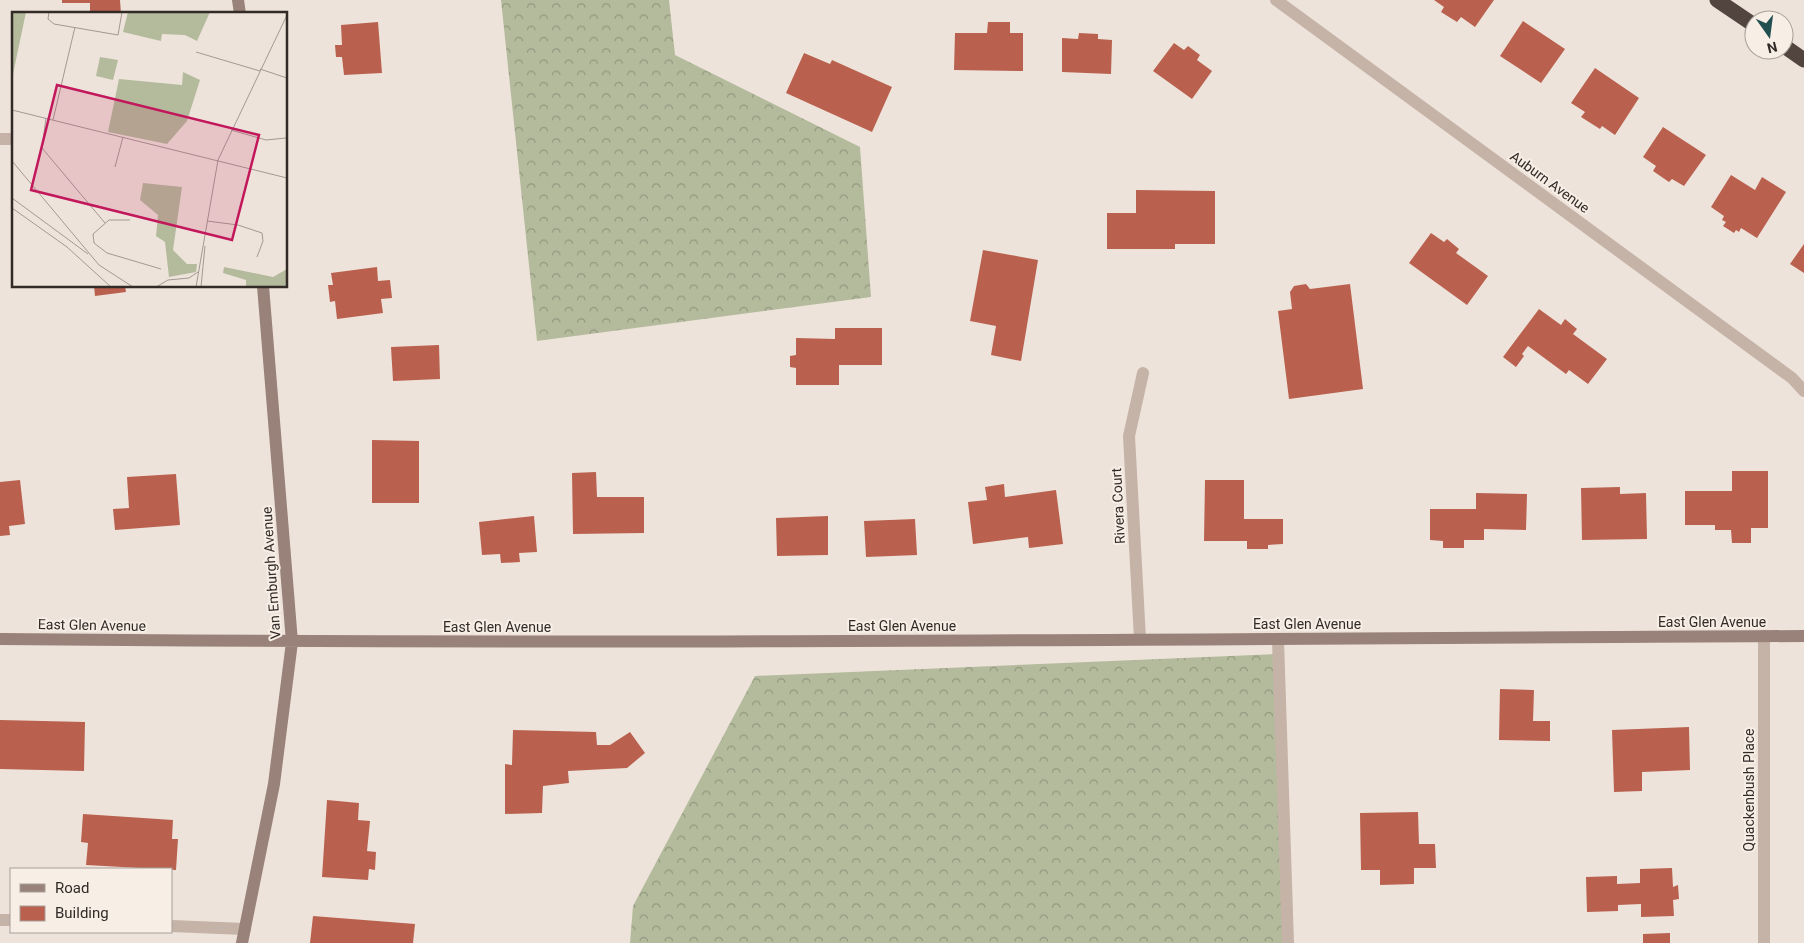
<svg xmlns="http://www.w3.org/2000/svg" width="1804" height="943" viewBox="0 0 1804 943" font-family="Roboto,sans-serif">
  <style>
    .forest { fill: url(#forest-crowns) }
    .building { fill: #b9614e }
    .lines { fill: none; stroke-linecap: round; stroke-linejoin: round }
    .lane { stroke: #c5b3a7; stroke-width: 12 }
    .street { stroke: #c5b3a7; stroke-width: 12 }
    .secondary { stroke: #988279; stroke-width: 12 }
    .highway { stroke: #52443f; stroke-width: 15 }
    .labels { text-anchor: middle; stroke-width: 4; stroke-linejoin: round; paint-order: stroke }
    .street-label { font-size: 14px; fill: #322a27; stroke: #f7eee6 }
    .inset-road { fill: none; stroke: #a39992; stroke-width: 1 }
    .view { fill: #c2185b; fill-opacity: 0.15; stroke: #c2185b; stroke-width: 2.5 }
    .inset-edge { fill: none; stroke: #322a27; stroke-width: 2.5 }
  </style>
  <defs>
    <pattern id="forest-crowns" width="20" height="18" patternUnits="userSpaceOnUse" patternTransform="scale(1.25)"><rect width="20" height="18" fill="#b3bb9c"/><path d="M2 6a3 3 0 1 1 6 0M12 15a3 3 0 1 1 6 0" fill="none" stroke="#92987f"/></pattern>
  </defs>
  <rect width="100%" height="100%" fill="#eee3da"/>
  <!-- forest -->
  <path class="forest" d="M501 0H669L675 55 860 147 871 297 537 341Z
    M1277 654 1287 943H630L633 906 755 676Z"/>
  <!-- building -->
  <path class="building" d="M62 0H120L121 14H90V3H62Z
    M1434 0H1494L1475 27 1461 17 1457 22 1441 12 1444 7Z
    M1523 21 1565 49 1541 83 1500 56Z
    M378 22 382 73 344 75 342 57H336L335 45H342L341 25Z
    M988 22H1010V33H1023V71L954 70 955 33H987Z
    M1079 33 1098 34V39L1112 40 1111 74 1062 72V38L1078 39Z
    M1174 43 1184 50 1188 46 1200 55 1197 60 1212 71 1192 99 1153 71Z
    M804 53 830 64 832 60 892 87 872 132 786 93Z
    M1595 68 1639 98 1615 135 1602 126 1600 129 1581 117 1585 112 1571 103Z
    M1663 127 1706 155 1684 186 1672 179 1669 182 1653 171 1656 166 1643 157Z
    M1731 175 1755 190 1762 177 1786 192 1757 238 1741 228 1739 232 1736 230 1734 233 1723 226 1726 222 1722 220 1724 216 1711 207Z
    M1136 190 1215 191V244H1175V249H1107V213H1136Z
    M1431 233 1444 242 1447 239 1459 249 1456 253 1488 276 1467 305 1409 263Z
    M1804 244V273L1790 264Z
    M983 250 1038 260 1021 361 991 355 996 326 970 321Z
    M377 267 378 281 390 280 392 298 381 299 383 313 337 319 335 301 330 302 328 285H333L331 273Z
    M1306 284 1310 289 1350 284 1363 389 1289 399 1278 311 1292 309 1290 292 1294 286Z
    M94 286H125L126 292 95 296Z
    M1539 309 1561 325 1565 319 1577 329 1573 334 1607 359 1588 384 1569 370 1566 374 1528 346 1522 354 1524 356 1516 367 1503 357Z
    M835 328H882V365H839V385H796V368L790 367V356L796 355V338L835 339Z
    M439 345 440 379 393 381 391 347Z
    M372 440 419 441V503H372Z
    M1732 471H1768V528H1751V543H1732L1731 530H1715V525H1685V491H1732Z
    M596 472 597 497H644V533L573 534 572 473Z
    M176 474 180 525 115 530 113 509 129 508 127 477Z
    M20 480 25 524 9 526 10 535 0 536V482Z
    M1205 480H1244V519H1283V544L1268 545V549H1247V541H1204Z
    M1004 484 1005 497 1056 490 1063 544 1029 548 1028 537 973 544 968 502 987 500 985 487Z
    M1620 487V494L1646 493 1647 539 1582 540 1581 488Z
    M1476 493 1527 494 1526 530 1484 529V540H1464V548H1443V541L1430 540V509H1476Z
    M534 516 537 552 519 553 520 562 501 563 500 554 482 555 479 522Z
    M828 516V555L777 556 776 518Z
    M915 519 917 555 866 557 864 521Z
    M1500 689 1534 690 1533 721H1550V741L1499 740Z
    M0 720 85 722 84 771 0 769Z
    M1689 727 1690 770 1642 772V791L1614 792 1612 730Z
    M513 730 596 732 597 745H610L630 732 645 753 627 768 568 771 569 783 543 786 542 813 505 814V764L512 765Z
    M327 800 359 803 358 820 370 821 367 851 376 852 375 870 369 869 368 880 322 877Z
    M1418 812 1419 844H1435L1436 868H1414V884L1380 885V870H1361L1360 813Z
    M83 814 173 820 172 839H178L176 870 86 865 88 843 81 842Z
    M1672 868 1673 887 1678 885 1679 899 1673 900 1674 916 1641 917V904L1618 905V911L1587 912 1586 877 1617 876V884L1640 883V869Z
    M313 916 415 924 413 943H310Z
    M1670 933V943H1643V934Z"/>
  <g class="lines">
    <!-- lane -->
    <path class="lane" d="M1278 640 1288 943"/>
    <!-- street -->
    <path class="street" d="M1276 0 1792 378 1804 391
      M0 139H14
      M1764 636V943
      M1140 639 1129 436 1143 373
      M0 920H11
      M171 926 245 929"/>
    <!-- secondary -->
    <path class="secondary" d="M238 0 240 14
      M0 639C601 645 1203 639 1804 636
      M242 943 274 784 292 642 263 286"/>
    <!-- highway -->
    <path class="highway" d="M1717 0 1754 25
      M1784 46 1804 60"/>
  </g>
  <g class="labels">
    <!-- street labels -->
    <g class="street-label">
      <text transform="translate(1550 182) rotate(36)" y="5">Auburn Avenue</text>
      <text transform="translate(1118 506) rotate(-93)" y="5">Rivera Court</text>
      <text transform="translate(271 573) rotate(-94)" y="5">Van Emburgh Avenue</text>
      <text x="1712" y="627">East Glen Avenue</text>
      <text x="1307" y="629">East Glen Avenue</text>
      <text transform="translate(92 625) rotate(1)" y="5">East Glen Avenue</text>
      <text x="902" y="631">East Glen Avenue</text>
      <text x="497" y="632">East Glen Avenue</text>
      <text transform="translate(1749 790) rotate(-90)" y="5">Quackenbush Place</text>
    </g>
  </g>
  <!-- overview -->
  <g transform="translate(12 12)">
    <rect width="275" height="275" fill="#eee3da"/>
    <path d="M116 0H198L185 29 173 23 150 22 149 29 111 20ZM88 45 106 48 101 68 84 64Z" fill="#b3bb9c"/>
    <path d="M0 0H14L0 67ZM171 60 188 68 175 109 155 132 96 120 107 67 170 73ZM131 171 170 175 161 238 175 252H185L184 260 157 265 153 230 144 224 146 203 128 188ZM212 255 261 265 275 257V275H234V268L211 261Z" fill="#b3bb9c"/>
    <path class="inset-road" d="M37 0 36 7 42 12 106 23 110 0M184 40 248 59M248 57 275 66M0 98 275 166M34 106 30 136 93 211M41 108 63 15M219 118 254 128 274 126M0 149 87 253 121 275M103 155 111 125M0 186 76 242M0 196 55 235 99 275M118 208H97L81 222 82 231 95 241 149 257M195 209 226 213 250 221 251 229 245 245M144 275 156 268 177 266 186 260M184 275 206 148 275 3M189 275 193 234"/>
    <path class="view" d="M45 73 247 123 220 228 19 178Z"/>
    <rect width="275" height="275" class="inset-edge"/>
  </g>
  <!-- legend -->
  <rect x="10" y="868" width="162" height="65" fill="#f7eee6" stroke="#a8a09a"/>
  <rect x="20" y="884" width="25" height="8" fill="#988279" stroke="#a8a09a"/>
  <text x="55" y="893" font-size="15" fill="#322a27">Road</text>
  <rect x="20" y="906" width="25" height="15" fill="#b9614e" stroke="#a8a09a"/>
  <text x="55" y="918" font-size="15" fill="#322a27">Building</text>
  <!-- north arrow -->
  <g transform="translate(1769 35) rotate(166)"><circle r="24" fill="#f7eee6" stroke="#a8a09a"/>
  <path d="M0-4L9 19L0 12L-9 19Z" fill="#214f4f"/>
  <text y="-8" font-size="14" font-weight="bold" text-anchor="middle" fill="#322a27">N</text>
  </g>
</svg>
